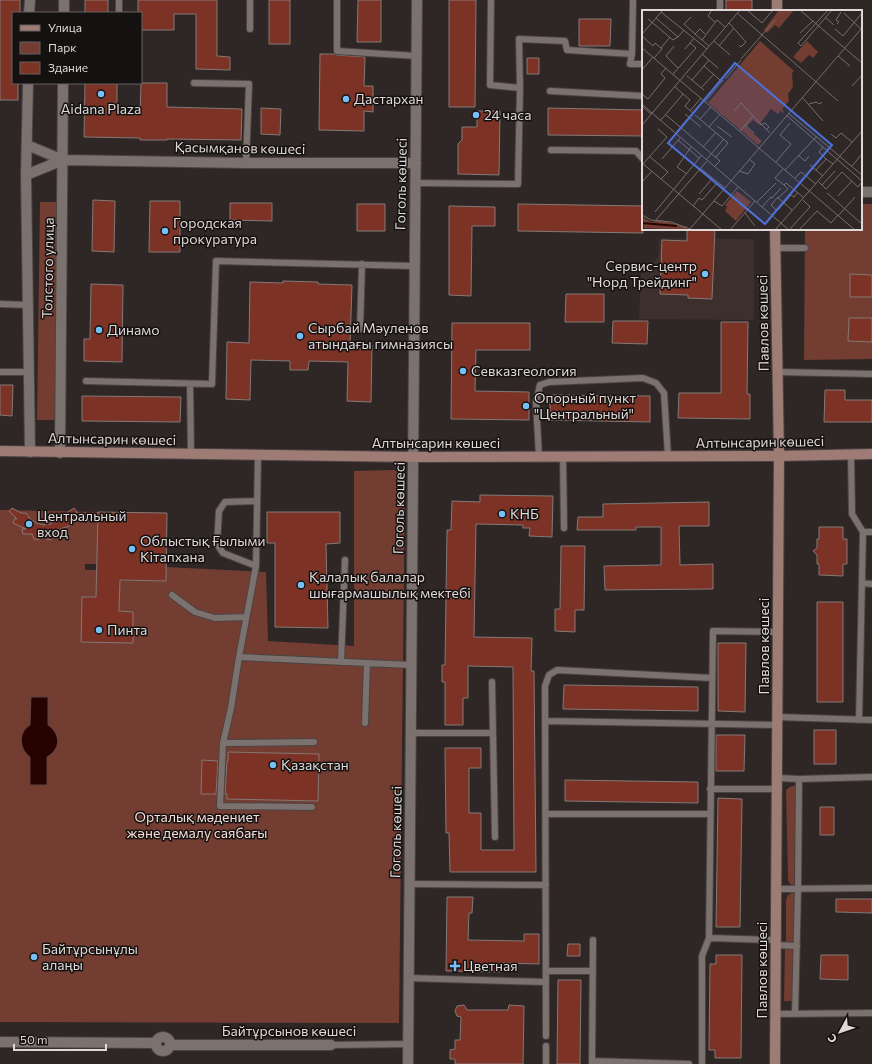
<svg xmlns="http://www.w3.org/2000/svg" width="872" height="1064" viewBox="0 0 872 1064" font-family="Commissioner,sans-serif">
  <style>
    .built { fill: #3d2f2c }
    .green { fill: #733d32 }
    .water { fill: #260301; stroke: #5d4342 }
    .building { fill: #7c3325; stroke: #837977 }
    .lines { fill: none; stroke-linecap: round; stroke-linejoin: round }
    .lane-casing { stroke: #4b4443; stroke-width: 8 }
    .street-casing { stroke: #4b4443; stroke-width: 12 }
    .secondary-casing { stroke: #4b4443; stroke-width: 12 }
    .lane { stroke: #7b716f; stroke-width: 6 }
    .street { stroke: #7b716f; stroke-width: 10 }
    .secondary { stroke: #9e7c75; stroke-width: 10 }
    .poi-dot { fill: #76c0f7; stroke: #151110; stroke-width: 1.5 }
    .labels { text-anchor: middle; stroke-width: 3; stroke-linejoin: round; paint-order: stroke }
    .poi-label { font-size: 14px; fill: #ded9d8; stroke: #151110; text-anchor: start }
    .street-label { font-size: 14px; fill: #ded9d8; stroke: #151110 }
    .park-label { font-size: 14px; fill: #f5ddd8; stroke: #151110 }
    .inset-river { fill: none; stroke: #260301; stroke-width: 2 }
    .inset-road { fill: none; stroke: #756e6d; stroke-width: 1 }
    .view { fill: #4d71d8; fill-opacity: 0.15; stroke: #4d71d8; stroke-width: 2 }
    .inset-edge { fill: none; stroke: #ded9d8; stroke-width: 2 }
  </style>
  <rect width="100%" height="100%" fill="#2f2726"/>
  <!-- built -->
  <path class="built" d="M659 238 754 239V320L639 319 641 274 658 258Z"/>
  <!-- green -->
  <path class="green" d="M40 202H58L55 420H37Z
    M861 204H872V359L804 360 805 229H861Z
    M393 470 402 473 405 482 399 1023 0 1022V510L98 512 97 564H85V570H97V580L166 581V567L266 572 268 641 354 646V471Z
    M796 785 794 885 790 884 788 880 786 790 790 787Z
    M792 893H795L794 943 786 944V900L788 895Z
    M785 947 795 948 793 1001H784Z"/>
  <!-- water -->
  <path class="water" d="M31 697H48V725C61 734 61 749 47 757V785H30V757C19 749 18 732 30 725Z"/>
  <!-- building -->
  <path class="building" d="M0 0H20V13H13V83H18V100H0Z
    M85 0H108V13H85Z
    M138 0H217V56L230 57V70L196 69V14H174V30H141V13H138Z
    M269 0H290V44H269Z
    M358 0H381V42H357Z
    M449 0H476L475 107H449Z
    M726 0H752V11H726Z
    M579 19H611L610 46H579Z
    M320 54H334L337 55 365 57 364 86H373V112L364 111V131L319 130Z
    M527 58H539V74H527Z
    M85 83H117V114H140L141 83H167V107L242 109 241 140 167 139V140H140V138L84 137Z
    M261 108 281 109 280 135 261 134Z
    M548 108 643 110V136L548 135Z
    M477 111H500L499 175 458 174V144L462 140V127H477Z
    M93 200 115 201 114 252 92 251Z
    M150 201H180V252H149Z
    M230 203H272V221L230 220Z
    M357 204H385V231H357Z
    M518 204 643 206V233L518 231Z
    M449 206 495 207V226H472L471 296 449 295Z
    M687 229H715L712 299 688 298V295L660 294 662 240 687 241Z
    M850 274 872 275V297H850Z
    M283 281 318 282V284L352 285 350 344 372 345 371 402 347 401 348 362 309 361 308 370H290V361L251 360 250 400 226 399 227 342 249 343 250 282 283 283Z
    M91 284 123 285 122 362 84 361V339H90Z
    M566 294H604V322H565Z
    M849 318H872V342L848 341Z
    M613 321H648L647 344 612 343Z
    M721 322H748L747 394H750V419L678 418 679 393H721Z
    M452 323H530V350H476L475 391 529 392V420L451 419Z
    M0 385H13L12 416 0 415Z
    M825 390H845V400H872V422H824Z
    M550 395 650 396V422L550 420Z
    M82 396 181 397 180 422 82 421Z
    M480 495 553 496 552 537 529 536 530 528H523V525L476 524 474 637 532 638 531 671H534L536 872H450L449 833H446L445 748H481V768H469V813H481V850H514L513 667 468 666V698H463V725H445V682H442V665H445L447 530H451L452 501 480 502Z
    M709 502V526H679L680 565 713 564V589L605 590 604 566 661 565V527H636V530H577L578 517H603V504Z
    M12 508 21 513H26L30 519 36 523 43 525 50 524 56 520 60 514H65L74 508 77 512 69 520 71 519 72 525 60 529 64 530 63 534H54L51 540 49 539 48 540 42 536 38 540 36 539H34L32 534H23L22 529H26L13 523 15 518 17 519 9 511Z
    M98 512 167 513 166 581 120 580 119 611 133 612V643L81 642 82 597H96Z
    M267 512H340V543L326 544 328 628 275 627V543H267Z
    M819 527H843V539H847V564H843V576L819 575V564H817V555L813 551 817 548V539H819Z
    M561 546H585L584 610H575V632L555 631V609H560Z
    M817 602H843V702H817Z
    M718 643H746L745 712 718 711Z
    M564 685 698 687V711L563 709Z
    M814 730H836V764H814Z
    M716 735H745L744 771H716Z
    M228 752 319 754 318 801 227 799V794H225L227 761H228Z
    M202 760 218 761 216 794H201Z
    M565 780 698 782V803L565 801Z
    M718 798 742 799 740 927H716Z
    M820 807H834V835H820Z
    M447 897H473L472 913H469L468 940 524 941V934H539V964L502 963V972L446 971Z
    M836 899H872V913L836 912Z
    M568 944H580V956H567Z
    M716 955H742L741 1058H715V1050H709L710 964H716Z
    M821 955H848V980L820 979Z
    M558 980H581L580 1064H557Z
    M464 1005 467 1010H508L509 1005 524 1006 523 1064H455V1059H450V1050L455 1049V1040H460L461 1017 457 1016 455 1011 457 1006Z"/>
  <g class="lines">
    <!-- lane casing -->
    <g class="lane-casing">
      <path id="lane" d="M337 0V51L417 56
        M633 0 632 54 630 64H643
        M720 11V0
        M119 13V0
        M250 29V0
        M194 83 249 84 246 163
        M520 88 519 39 565 41 567 50 632 54
        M550 91 643 96
        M551 150 636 151 643 159
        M415 183 518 184 520 88 490 85 491 0
        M776 248H805
        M0 304 28 305
        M360 329 362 264
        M0 372H29
        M778 372 872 374
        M86 381 212 384 216 261 414 266
        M190 384 191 454
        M851 455 852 514 863 532 859 720
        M539 457 536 402 540 385 549 382 643 378 656 383 664 393 668 456
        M563 457 564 528
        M863 532H872
        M256 566 223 553 217 544 219 511 225 502 257 501
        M862 583 872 584
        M172 595 195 612 215 618 246 617
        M239 657 256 566 258 455
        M341 662 345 560
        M492 682 495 837
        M777 717 872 720
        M545 721 777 725
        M365 723 367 663
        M411 733H493
        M223 743 314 742
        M777 778 799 779 872 777
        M710 789H777
        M312 807 220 806 223 743 231 708 239 657 411 665
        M546 814H710
        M409 884 546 885
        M776 889 872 888
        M709 938 776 940
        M776 945 797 946
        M546 971H593
        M408 978 546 982
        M776 1014 872 1013
        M795 1014 798 889 799 779
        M546 1036 545 686 549 675 557 670 712 678
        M331 1045 408 1044
        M546 1046V1064
        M592 1061 689 1064
        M592 1064 593 940
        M702 1064V956L709 938 713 631 778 632"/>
    </g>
    <!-- street casing -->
    <g class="street-casing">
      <path id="street" d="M29 13 30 0
        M64 13V0
        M28 83 26 175 30 452
        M27 145 63 160 246 163H416
        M26 175 63 160
        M861 192H872
        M60 453 63 83
        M156 1044a7 7 0 1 1 14 0a7 7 0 1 1-14 0Z
        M0 1042 156 1043
        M170 1045H331
        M408 1064 417 0"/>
    </g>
    <!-- secondary casing -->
    <g class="secondary-casing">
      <path id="secondary" d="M777 11V0
        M0 451 413 457 779 456 872 454
        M775 1064 779 456 775 229"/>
    </g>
    <!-- lane -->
    <use href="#lane" class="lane"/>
    <!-- street -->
    <use href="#street" class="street"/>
    <!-- secondary -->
    <use href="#secondary" class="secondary"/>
  </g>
  <!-- markers -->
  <g class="poi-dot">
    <circle cx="101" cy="94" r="4"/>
    <circle cx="346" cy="99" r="4"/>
    <circle cx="476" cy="115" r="4"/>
    <circle cx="165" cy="231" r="4"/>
    <circle cx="705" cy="274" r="4"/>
    <circle cx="99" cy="330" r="4"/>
    <circle cx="300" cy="336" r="4"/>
    <circle cx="463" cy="371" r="4"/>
    <circle cx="526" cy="406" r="4"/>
    <circle cx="502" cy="514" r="4"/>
    <circle cx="29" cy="524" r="4"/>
    <circle cx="132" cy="549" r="4"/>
    <circle cx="301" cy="585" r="4"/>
    <circle cx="99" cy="630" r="4"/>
    <circle cx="273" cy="765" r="4"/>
    <circle cx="34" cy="957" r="4"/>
    <path d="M453 960h4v4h4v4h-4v4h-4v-4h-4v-4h4z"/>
  </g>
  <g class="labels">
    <!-- poi labels -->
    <g class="poi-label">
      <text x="354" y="104">Дастархан</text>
      <text x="101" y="114" text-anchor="middle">Aidana Plaza</text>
      <text x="484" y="120">24 часа</text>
      <text x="173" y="228">Городская<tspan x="173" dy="16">прокуратура</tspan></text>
      <text x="697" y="271" text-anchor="end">Сервис-центр<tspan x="697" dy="16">"Норд Трейдинг"</tspan></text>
      <text x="308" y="333">Сырбай Мәуленов<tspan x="308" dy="16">атындағы гимназиясы</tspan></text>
      <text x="107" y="335">Динамо</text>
      <text x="471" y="376">Севказгеология</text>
      <text x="534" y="403">Опорный пункт<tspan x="534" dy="16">"Центральный"</tspan></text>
      <text x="510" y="519">КНБ</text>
      <text x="37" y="521">Центральный<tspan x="37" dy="16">вход</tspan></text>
      <text x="140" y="546">Облыстық Ғылыми<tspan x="140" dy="16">Кітапхана</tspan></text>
      <text x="309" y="582">Қалалық балалар<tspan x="309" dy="16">шығармашылық мектебі</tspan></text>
      <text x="107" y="635">Пинта</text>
      <text x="281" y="770">Қазақстан</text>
      <text x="42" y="954">Байтұрсынұлы<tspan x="42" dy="16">алаңы</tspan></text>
      <text x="463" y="971">Цветная</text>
    </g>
    <!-- street labels -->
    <g class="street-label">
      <text transform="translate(240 148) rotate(1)" y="5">Қасымқанов көшесі</text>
      <text transform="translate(401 184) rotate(-89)" y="5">Гоголь көшесі</text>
      <text transform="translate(48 268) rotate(-89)" y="5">Толстого улица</text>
      <text transform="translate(763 323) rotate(-91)" y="5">Павлов көшесі</text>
      <text transform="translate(112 439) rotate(1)" y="5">Алтынсарин көшесі</text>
      <text transform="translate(760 442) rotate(-1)" y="5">Алтынсарин көшесі</text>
      <text x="436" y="448">Алтынсарин көшесі</text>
      <text transform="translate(399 508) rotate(-89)" y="5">Гоголь көшесі</text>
      <text transform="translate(764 646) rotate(-90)" y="5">Павлов көшесі</text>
      <text transform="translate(396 832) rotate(-89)" y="5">Гоголь көшесі</text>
      <text transform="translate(762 970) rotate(-90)" y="5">Павлов көшесі</text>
      <text x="289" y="1036">Байтұрсынов көшесі</text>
    </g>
    <!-- park labels -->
    <g class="park-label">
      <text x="197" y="822">Орталық мәдениет<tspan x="197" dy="16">және демалу саябағы</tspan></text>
    </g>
  </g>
  <!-- overview -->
  <g transform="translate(642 10)">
    <rect width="220" height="220" fill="#2f2726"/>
    <path d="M137 0H152L137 18 133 15 125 23 122 20ZM118 31 152 61 150 63 151 77 146 84 147 91 140 99 142 101 140 99 142 102 140 103 139 100 136 104 129 99 117 115 111 110 104 117 120 131 116 135 66 93ZM165 31 176 42 171 48 167 45 159 53 151 47ZM95 181 109 192 94 211 83 201 85 197 83 195ZM1 208 10 212 18 210 46 217 43 220 2 218Z" fill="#733d32"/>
    <path class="inset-river" d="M0 213 35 216"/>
    <path class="inset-road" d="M105 0 120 13 131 0M158 0 220 53M186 0 156 33 159 36 190 0M69 1 66 6 73 12M19 2 65 39M95 3 196 91M202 3 219 19M49 7 42 14 53 24M183 7 192 15M14 8 36 27 42 20M6 9 31 30 36 27M87 13 104 32 99 37 97 35M195 14 197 12 194 10 199 2M193 19 201 26 220 3M158 23 171 11M0 24 21 0M63 24 58 19 53 24 67 36M0 26 11 36 13 33 20 39 12 48M60 30 75 10 83 17M72 31 88 45M32 36 24 46 36 58M77 36 92 18M0 38 213 220M19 38 28 27M43 39 52 28M60 44 76 58M196 46 208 56M99 49 133 10M62 56 78 70M0 60 11 47M31 64 54 38 48 33M45 66 62 80M83 69 99 50M50 70 67 50M210 76 220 65M33 77 48 90 43 96 52 104M59 78 72 64M0 84 6 89 23 68 19 64 24 58M160 87 181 111M63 92 81 70M0 94 10 103M167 94 174 92 178 94 180 92M0 96 9 104M48 101 59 88M92 101 99 93 111 106 98 121M10 103 147 220M146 103 220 165M43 104 59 117M24 105 78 151 72 157M53 105 86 133 73 148M144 105 220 171M111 106 128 123M58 109 69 97M18 111 41 84M0 115 98 0M103 115 112 123M118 115 123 113 127 117 124 120M75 116 90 127M67 117 78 104M33 124 47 107M189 124 194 128 199 123 210 132M36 130 57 148M61 137 74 122M181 137 177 142 184 149M156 145 163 151 167 146M7 146 26 162 19 169M20 149 38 128M64 150 82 129M134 152 149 134 138 125 148 113M0 153 80 220M1 154 25 127 16 119M168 155 181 166M210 156 220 144M58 158 83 178M141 159 133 168 142 175 144 173 161 187M143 160 175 126M174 160 184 149 191 154M97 161 106 164 113 154 107 149M45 164 35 157 49 137M153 168 159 162 174 174M0 172 10 161M177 172 184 179 200 162 216 177 220 172M180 175 193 161M185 183 220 214M57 184 70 169M196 186 210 171M130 188 139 178M136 188 146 179 142 175M72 191 80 196 96 177M115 192 134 173M51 196 57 188 60 190 75 173M120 197 129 187 131 188M150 200 142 193 136 188V187L129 195 135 201 149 185 152 187 156 182M13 202 59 146M103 203 113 216M0 205 9 210 29 212 48 219M196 206 213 187M14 210 65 151M47 220 220 18M88 220 113 191M133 220 220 121M147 220 168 197 161 190M157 220 175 201 189 213 196 205"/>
    <path class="view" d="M93 53 190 135 123 214 26 133Z"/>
    <rect width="220" height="220" class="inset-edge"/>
  </g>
  <!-- legend -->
  <rect x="12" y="12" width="130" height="72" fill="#151110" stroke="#656160"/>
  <rect x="20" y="25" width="20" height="6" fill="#9e7c75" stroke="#656160"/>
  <text x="48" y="32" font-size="12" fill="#ded9d8">Улица</text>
  <rect x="20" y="42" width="20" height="12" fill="#733d32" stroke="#656160"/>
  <text x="48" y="52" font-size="12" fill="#ded9d8">Парк</text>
  <rect x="20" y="62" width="20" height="12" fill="#7c3325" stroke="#656160"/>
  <text x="48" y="72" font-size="12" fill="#ded9d8">Здание</text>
  <!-- north arrow -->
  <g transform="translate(840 1032) rotate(230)" stroke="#151110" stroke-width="3" paint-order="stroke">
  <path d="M0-3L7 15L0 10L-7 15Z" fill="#ded9d8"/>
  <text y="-6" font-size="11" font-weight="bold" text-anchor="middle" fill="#ded9d8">С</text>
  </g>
  <!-- scale -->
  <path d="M14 1044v6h92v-6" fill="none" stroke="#ded9d8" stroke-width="2"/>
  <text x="20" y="1044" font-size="12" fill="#ded9d8" stroke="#151110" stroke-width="3" paint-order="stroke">50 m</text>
</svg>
